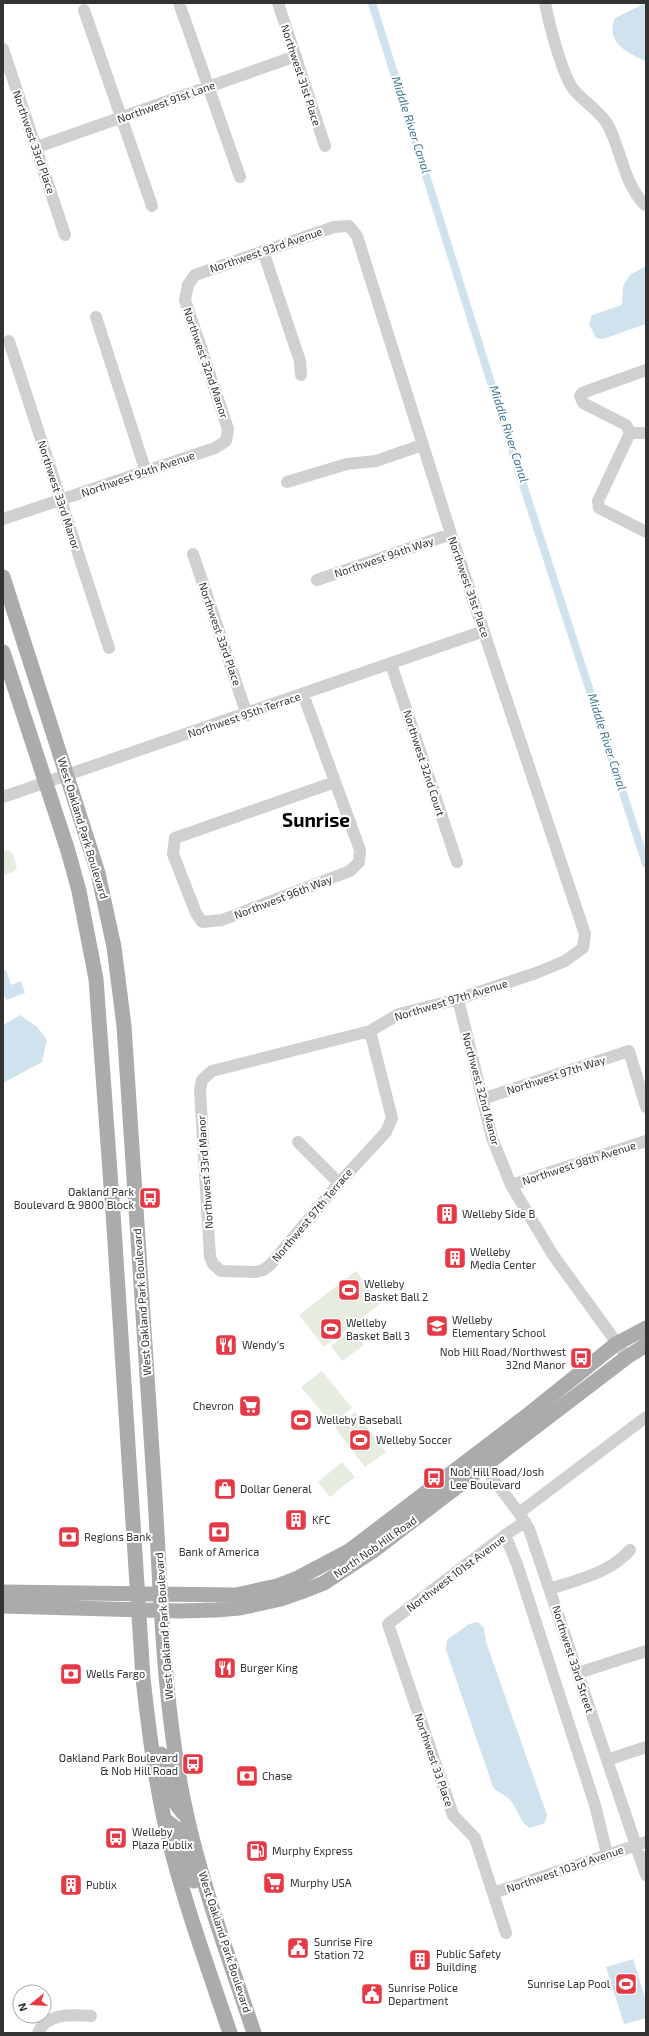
<svg xmlns="http://www.w3.org/2000/svg" width="649" height="2036" viewBox="0 0 649 2036" font-family="'Exo 2',sans-serif">
  <style>
    .green { fill: #e6ecdf }
    .water { fill: #cfe2ee }
    .lines { fill: none; stroke-linecap: round; stroke-linejoin: round }
    .canal { stroke: #cfe2ee; stroke-width: 8 }
    .minor { stroke: #d0d0d0; stroke-width: 12 }
    .major { stroke: #ababab; stroke-width: 15 }
    .labels { text-anchor: middle; stroke-width: 4; stroke-linejoin: round; paint-order: stroke }
    .street-label { font-size: 11px; fill: #333; stroke: #fff }
    .poi-label { font-size: 11px; fill: #333; stroke: #fff; text-anchor: start }
    .water-label { font-size: 12px; font-style: italic; fill: #3f7597; stroke: #fff }
    .town-label { font-size: 19px; font-weight: bold; fill: #000; stroke: #fff }
  </style>
  <rect width="100%" height="100%" fill="#fff"/>
  <!-- green -->
  <path class="green" d="M7 850 12 853 17 867 15 871 3 875V852Z
    M356 1271 381 1303 324 1347 299 1315Z
    M352 1329 364 1345 342 1361 331 1346Z
    M322 1371 352 1408 332 1424 301 1387Z
    M302 1408 312 1422 299 1431 290 1418Z
    M355 1412 386 1452 365 1467 335 1428Z
    M342 1462 355 1477 330 1497 318 1482Z"/>
  <!-- water -->
  <path class="water" d="M646 3V61C626 53 605 42 615 18Z
    M646 266V324L603 339 596 338 589 324 592 315 622 305 623 286 630 275Z
    M6 970 11 985 21 981 25 993 6 1000 3 992V971Z
    M20 1015 37 1027 47 1040 42 1062 3 1083V1025Z
    M478 1622 484 1628 486 1642 547 1815 545 1823 530 1828C519 1822 518 1808 509 1799 504 1794 498 1793 493 1787L446 1650 447 1640 469 1624Z
    M633 1959 646 2001V2018L624 2024 606 1967Z"/>
  <g class="lines">
    <!-- canal -->
    <path class="canal" d="M372 3 518 469 646 864"/>
    <!-- minor -->
    <path class="minor" d="M179 3 240 177
      M278 3 325 146
      M545 3C549 23 562 75 574 90 584 102 600 111 608 125 622 152 623 182 645 205
      M84 10 152 206
      M3 49 65 235
      M37 147 296 56
      M263 251 300 361 301 375
      M96 317 146 472
      M9 341 109 648
      M646 370 582 393 580 396 583 403 626 425 630 433 598 501 599 508 646 532
      M630 433H645
      M287 482 347 464 376 461 422 445
      M3 519 215 448 226 441 228 429 185 300 188 285 195 275 334 227 349 226 357 236 451 534 585 934 583 948 565 961 536 973 458 999 399 1014 370 1031 212 1071 202 1080 200 1090 210 1257 213 1264 221 1271 256 1272 263 1270 270 1265 339 1183 386 1132 392 1118 370 1031
      M193 554 247 715
      M317 580 451 534
      M391 664 457 862
      M303 694 360 850 359 862 350 871 222 920 202 922 196 913 173 854 175 838 335 782
      M3 797 484 631
      M458 999 492 1138 511 1185 553 1255 627 1357
      M482 1099 629 1051 646 1107
      M298 1142 339 1183
      M511 1185 646 1141
      M479 1460 519 1513 529 1529 646 1875
      M519 1513 646 1417
      M505 1535 517 1564 595 1805 607 1854
      M550 1589C579 1579 610 1573 630 1550
      M578 1673 646 1651
      M607 1760 646 1747
      M493 1893 646 1842
      M506 1933 475 1838 453 1815 388 1624 505 1535 525 1522
      M38 2033C47 2012 73 2015 91 2016"/>
    <!-- major -->
    <path class="major" d="M3 577 98 873 114 947 124 1026C135 1183 145 1340 155 1497 161 1597 163 1699 183 1798 199 1878 228 1955 254 2033
      M3 652 68 851 79 891 96 979 114 1227 143 1678C148 1725 154 1772 164 1819 180 1892 206 1962 230 2033
      M3 1592 236 1595 277 1586 298 1578 349 1551 525 1417 616 1344 646 1328
      M3 1606 179 1611 216 1610 240 1608 281 1599 301 1592 324 1583 373 1551 627 1357 646 1345
      M161 1754 174 1801 183 1813
      M165 1820 177 1829 194 1881"/>
  </g>
  <!-- icons -->
  <defs>
    <g id="bus-square" transform="scale(1.15)"><rect x="-9" y="-9" width="18" height="18" rx="4" fill="#e63946" stroke="#fff"/><path d="M-5-6H5V4H4V6H2V4H-2V6H-4V4H-5ZM-3.5-4V0h7V-4ZM-3.5 1.2v1.5H-2V1.2ZM2 1.2v1.5H3.5V1.2Z" fill="#fff"/></g>
    <g id="building-square" transform="scale(1.15)"><rect x="-9" y="-9" width="18" height="18" rx="4" fill="#e63946" stroke="#fff"/><path d="M-4-6H4V6H1V3H-1V6H-4ZM-2.5-4.3h1.7v1.8h-1.7ZM.8-4.3h1.7v1.8H.8ZM-2.5-1h1.7V.8h-1.7ZM.8-1h1.7V.8H.8Z" fill="#fff"/></g>
    <g id="stadium-square" transform="scale(1.15)"><rect x="-9" y="-9" width="18" height="18" rx="4" fill="#e63946" stroke="#fff"/><path d="M0-5a6.5 5 0 1 0 0 10a6.5 5 0 1 0 0-10ZM-3.5-1.8h7v3.6h-7Z" fill="#fff"/></g>
    <g id="school-square" transform="scale(1.15)"><rect x="-9" y="-9" width="18" height="18" rx="4" fill="#e63946" stroke="#fff"/><path d="M0-5L7-2L0 1L-7-2ZM-4 1L0 2.5L4 1V4Q0 6-4 4Z" fill="#fff"/></g>
    <g id="restaurant-square" transform="scale(1.15)"><rect x="-9" y="-9" width="18" height="18" rx="4" fill="#e63946" stroke="#fff"/><path d="M-5-6h1v4h1v-4h1v4h1v-4h1v5L-1.5 .5V6h-2V.5L-5-1ZM5-6V6H3V1.5H1.5Q1.5-4 5-6Z" fill="#fff"/></g>
    <g id="supermarket-square" transform="scale(1.15)"><rect x="-9" y="-9" width="18" height="18" rx="4" fill="#e63946" stroke="#fff"/><path d="M-6-5.5h2.5l.6 2H6L4.5 2H-2.5L-4.4-4H-6ZM-1.5 3.2a1.3 1.3 0 1 0 .1 0ZM3 3.2a1.3 1.3 0 1 0 .1 0Z" fill="#fff"/></g>
    <g id="shop-square" transform="scale(1.15)"><rect x="-9" y="-9" width="18" height="18" rx="4" fill="#e63946" stroke="#fff"/><path d="M-5-2.5h2.3a2.7 3.5 0 0 1 5.4 0H5L5.5 6h-11ZM-1.5-2.5h3a1.5 2.3 0 0 0-3 0Z" fill="#fff"/></g>
    <g id="bank-square" transform="scale(1.15)"><rect x="-9" y="-9" width="18" height="18" rx="4" fill="#e63946" stroke="#fff"/><path d="M-6-4H6V4H-6ZM0-2.3a2.3 2.3 0 1 0 0 4.6a2.3 2.3 0 1 0 0-4.6Z" fill="#fff"/></g>
    <g id="fuel-square" transform="scale(1.15)"><rect x="-9" y="-9" width="18" height="18" rx="4" fill="#e63946" stroke="#fff"/><path d="M-5.5-6h7V0h2V4h1.3V-2.5L3-4.5l.8-.8L6-3V5H2.5V1h-1V6h-7ZM-4.2-4.7v3.2H.2V-4.7Z" fill="#fff"/></g>
    <g id="civic-square" transform="scale(1.15)"><rect x="-9" y="-9" width="18" height="18" rx="4" fill="#e63946" stroke="#fff"/><path d="M-.6-6.5H3V-4.5H.6V-3L4-1V1h2V6H-6V1h2V-1L-.6-3ZM-1.2 2.5V6h2.4V2.5Z" fill="#fff"/></g>
  </defs>
  <g fill-rule="evenodd">
    <use href="#bus-square" x="150" y="1198"/>
    <use href="#building-square" x="447" y="1214"/>
    <use href="#building-square" x="455" y="1258"/>
    <use href="#stadium-square" x="349" y="1290"/>
    <use href="#school-square" x="437" y="1326"/>
    <use href="#stadium-square" x="331" y="1329"/>
    <use href="#restaurant-square" x="226" y="1345"/>
    <use href="#bus-square" x="581" y="1358"/>
    <use href="#supermarket-square" x="250" y="1406"/>
    <use href="#stadium-square" x="301" y="1420"/>
    <use href="#stadium-square" x="360" y="1440"/>
    <use href="#bus-square" x="434" y="1478"/>
    <use href="#shop-square" x="225" y="1489"/>
    <use href="#building-square" x="296" y="1520"/>
    <use href="#bank-square" x="219" y="1532"/>
    <use href="#bank-square" x="69" y="1537"/>
    <use href="#restaurant-square" x="225" y="1668"/>
    <use href="#bank-square" x="71" y="1674"/>
    <use href="#bus-square" x="193" y="1764"/>
    <use href="#bank-square" x="247" y="1776"/>
    <use href="#bus-square" x="116" y="1838"/>
    <use href="#fuel-square" x="257" y="1851"/>
    <use href="#supermarket-square" x="274" y="1883"/>
    <use href="#building-square" x="71" y="1885"/>
    <use href="#civic-square" x="298" y="1948"/>
    <use href="#building-square" x="420" y="1960"/>
    <use href="#stadium-square" x="626" y="1984"/>
    <use href="#civic-square" x="372" y="1994"/>
  </g>
  <g class="labels">
    <!-- street labels -->
    <g class="street-label">
      <text transform="translate(301 75) rotate(72)" y="4">Northwest 31st Place</text>
      <text transform="translate(166 102) rotate(-20)" y="4">Northwest 91st Lane</text>
      <text transform="translate(34 142) rotate(71)" y="4">Northwest 33rd Place</text>
      <text transform="translate(266 250) rotate(-19)" y="4">Northwest 93rd Avenue</text>
      <text transform="translate(206 363) rotate(71)" y="4">Northwest 32nd Manor</text>
      <text transform="translate(138 474) rotate(-19)" y="4">Northwest 94th Avenue</text>
      <text transform="translate(59 495) rotate(72)" y="4">Northwest 33rd Manor</text>
      <text transform="translate(384 557) rotate(-19)" y="4">Northwest 94th Way</text>
      <text transform="translate(469 587) rotate(71)" y="4">Northwest 31st Place</text>
      <text transform="translate(220 634) rotate(71)" y="4">Northwest 33rd Place</text>
      <text transform="translate(244 715) rotate(-19)" y="4">Northwest 95th Terrace</text>
      <text transform="translate(424 763) rotate(72)" y="4">Northwest 32nd Court</text>
      <text transform="translate(83 828) rotate(73)" y="4">West Oakland Park Boulevard</text>
      <text transform="translate(283 897) rotate(-21)" y="4">Northwest 96th Way</text>
      <text transform="translate(451 1000) rotate(-17)" y="4">Northwest 97th Avenue</text>
      <text transform="translate(556 1075) rotate(-18)" y="4">Northwest 97th Way</text>
      <text transform="translate(481 1089) rotate(75)" y="4">Northwest 32nd Manor</text>
      <text transform="translate(579 1163) rotate(-18)" y="4">Northwest 98th Avenue</text>
      <text transform="translate(205 1172) rotate(-94)" y="4">Northwest 33rd Manor</text>
      <text transform="translate(312 1215) rotate(-50)" y="4">Northwest 97th Terrace</text>
      <text transform="translate(142 1302) rotate(-94)" y="4">West Oakland Park Boulevard</text>
      <text transform="translate(375 1547) rotate(-35)" y="4">North Nob Hill Road</text>
      <text transform="translate(456 1573) rotate(-37)" y="4">Northwest 101st Avenue</text>
      <text transform="translate(164 1626) rotate(-94)" y="4">West Oakland Park Boulevard</text>
      <text transform="translate(573 1659) rotate(72)" y="4">Northwest 33rd Street</text>
      <text transform="translate(434 1760) rotate(71)" y="4">Northwest 33 Place</text>
      <text transform="translate(565 1869) rotate(-19)" y="4">Northwest 103rd Avenue</text>
      <text transform="translate(225 1942) rotate(72)" y="4">West Oakland Park Boulevard</text>
    </g>
    <!-- poi labels -->
    <g class="poi-label">
      <text x="134" y="1196" text-anchor="end">Oakland Park<tspan x="134" dy="13">Boulevard &amp; 9800 Block</tspan></text>
      <text x="462" y="1218">Welleby Side B</text>
      <text x="470" y="1256">Welleby<tspan x="470" dy="13">Media Center</tspan></text>
      <text x="364" y="1288">Welleby<tspan x="364" dy="13">Basket Ball 2</tspan></text>
      <text x="452" y="1324">Welleby<tspan x="452" dy="13">Elementary School</tspan></text>
      <text x="346" y="1327">Welleby<tspan x="346" dy="13">Basket Ball 3</tspan></text>
      <text x="242" y="1349">Wendy's</text>
      <text x="566" y="1356" text-anchor="end">Nob Hill Road/Northwest<tspan x="566" dy="13">32nd Manor</tspan></text>
      <text x="234" y="1410" text-anchor="end">Chevron</text>
      <text x="316" y="1424">Welleby Baseball</text>
      <text x="376" y="1444">Welleby Soccer</text>
      <text x="450" y="1476">Nob Hill Road/Josh<tspan x="450" dy="13">Lee Boulevard</tspan></text>
      <text x="240" y="1493">Dollar General</text>
      <text x="312" y="1524">KFC</text>
      <text x="84" y="1541">Regions Bank</text>
      <text x="219" y="1556" text-anchor="middle">Bank of America</text>
      <text x="240" y="1672">Burger King</text>
      <text x="86" y="1678">Wells Fargo</text>
      <text x="178" y="1762" text-anchor="end">Oakland Park Boulevard<tspan x="178" dy="13">&amp; Nob Hill Road</tspan></text>
      <text x="262" y="1780">Chase</text>
      <text x="132" y="1836">Welleby<tspan x="132" dy="13">Plaza Publix</tspan></text>
      <text x="272" y="1855">Murphy Express</text>
      <text x="290" y="1887">Murphy USA</text>
      <text x="86" y="1889">Publix</text>
      <text x="314" y="1946">Sunrise Fire<tspan x="314" dy="13">Station 72</tspan></text>
      <text x="436" y="1958">Public Safety<tspan x="436" dy="13">Building</tspan></text>
      <text x="610" y="1988" text-anchor="end">Sunrise Lap Pool</text>
      <text x="388" y="1992">Sunrise Police<tspan x="388" dy="13">Department</tspan></text>
    </g>
    <!-- water labels -->
    <g class="water-label">
      <text transform="translate(411 125) rotate(72)" y="4">Middle River Canal</text>
      <text transform="translate(509 434) rotate(72)" y="4">Middle River Canal</text>
      <text transform="translate(607 742) rotate(72)" y="4">Middle River Canal</text>
    </g>
    <!-- town labels -->
    <g class="town-label">
      <text x="316" y="827">Sunrise</text>
    </g>
  </g>
  <!-- border -->
  <rect width="649" height="2036" fill="none" stroke="#333333" stroke-width="8"/>
  <!-- north arrow -->
  <g transform="translate(32 2004) rotate(252)"><circle r="19" fill="#ffffff" stroke="#adadad"/>
  <path d="M0-3L7 15L0 10L-7 15Z" fill="#e63946"/>
  <text y="-6" font-size="11" font-weight="bold" text-anchor="middle" fill="#333333">N</text>
  </g>
</svg>
